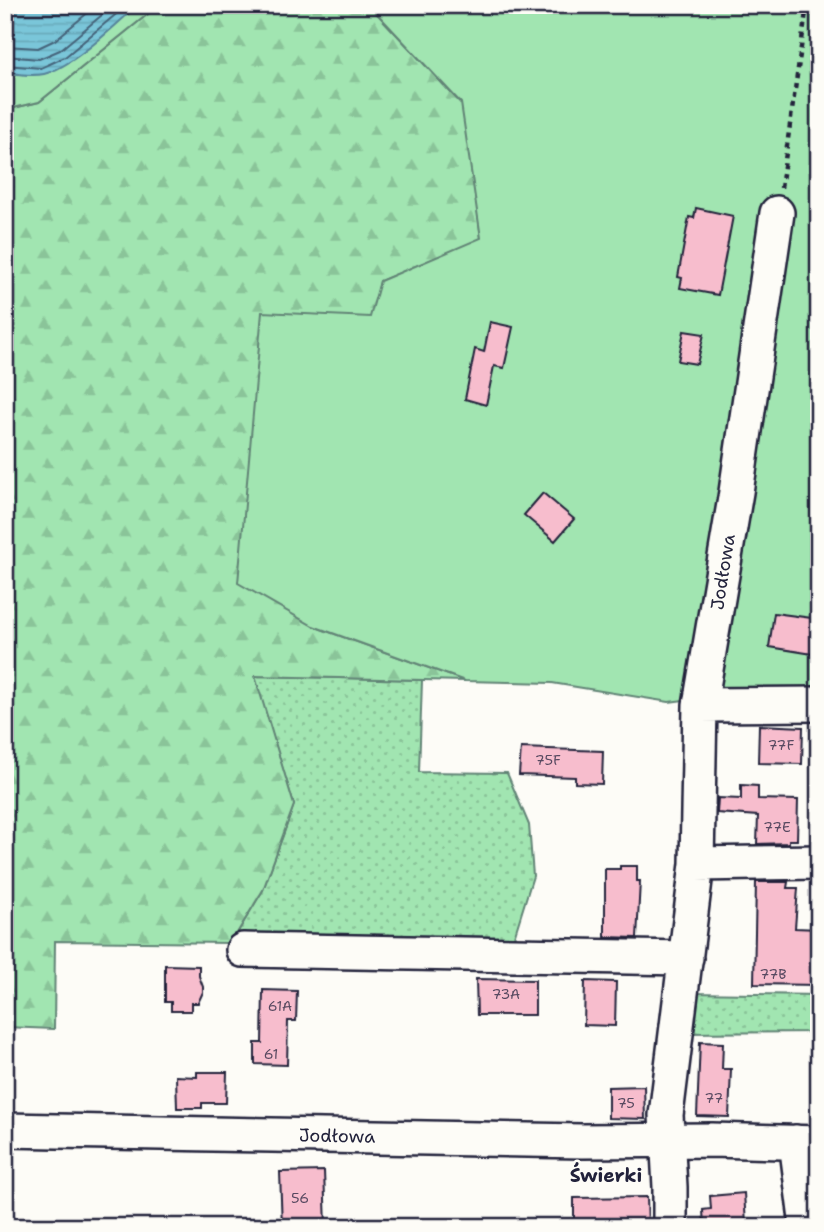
<svg xmlns="http://www.w3.org/2000/svg" width="824" height="1232" viewBox="0 0 824 1232" font-family="'Shantell Sans',sans-serif">
  <style>
    .grass { fill: url(#grass-dots); stroke: #628476; stroke-width: 2 }
    .forest { fill: url(#forest-firs); stroke: #628476; stroke-width: 2 }
    .green { fill: #a1e5b1; stroke: #628476; stroke-width: 2 }
    .water { fill: url(#water-rules); stroke: #57849a; stroke-width: 2 }
    .lines { fill: none; stroke-linecap: round; stroke-linejoin: round }
    .shore { stroke: #45647a; stroke-width: 2 }
    .building { fill: #f7bdcd; stroke: #22223b; stroke-width: 2 }
    .minor-casing { stroke: #22223b; stroke-width: 38 }
    .path { stroke: #22223b; stroke-width: 4.5; stroke-dasharray: 5 5; stroke-linecap: butt }
    .minor { stroke: #fdfcf7; stroke-width: 33 }
    .labels { text-anchor: middle; stroke-width: 5; stroke-linejoin: round; paint-order: stroke }
    .number-label { font-size: 14px; fill: #574960 }
    .street-label { font-size: 18px; fill: #22223b; stroke: #fdfcf7 }
    .neighbourhood-label { font-size: 19px; font-weight: bold; fill: #22223b; stroke: #fdfcf7 }
  </style>
  <defs>
    <pattern id="grass-dots" width="8" height="8" patternUnits="userSpaceOnUse" patternTransform="scale(1.75)"><rect width="8" height="8" fill="#a1e5b1"/><path d="M2 2h.1M6 6h.1" fill="none" stroke="#8ac499" stroke-width="1.8" stroke-linecap="round"/></pattern>
    <pattern id="forest-firs" width="22" height="20" patternUnits="userSpaceOnUse" patternTransform="scale(1.75)"><rect width="22" height="20" fill="#a1e5b1"/><path d="M5 1l3.5 6h-7zM16 11l3.5 6h-7z" fill="#8ac499"/></pattern>
    <pattern id="water-rules" width="6" height="5" patternUnits="userSpaceOnUse" patternTransform="scale(1.75)"><rect width="6" height="5" fill="#7ac6d9"/><path d="M0 2.5h6" fill="none" stroke="#69aabb"/></pattern>
  </defs>
  <rect width="100%" height="100%" fill="#fdfcf7"/>
  <filter id="ink" filterUnits="userSpaceOnUse"><feTurbulence type="fractalNoise" baseFrequency=".0143" numOctaves="2"/><feDisplacementMap in="SourceGraphic" scale="14" xChannelSelector="R" yChannelSelector="G"/><feConvolveMatrix kernelMatrix="1 2 1 2 8 2 1 2 1" color-interpolation-filters="sRGB"/></filter>
  <g filter="url(#ink)">
    <!-- grass -->
    <path class="grass" d="M254 676 422 680 419 772 507 773 529 825 533 876 511 947 231 943 263 890 294 805Z
      M690 993 819 995V1032L685 1033Z"/>
    <!-- forest -->
    <path class="forest" d="M159 5H369L466 109 481 239 380 281 313 626 465 681 255 676 294 805 263 890 231 943 55 941 54 1029 5 1027V110L39 102Z"/>
    <!-- green -->
    <path class="green" d="M5 5H159L39 102 5 110Z
      M369 5H819V695H721L669 702 552 683 465 681 313 626 238 583 262 312 370 317 380 281 481 238 461 103Z"/>
    <!-- water -->
    <path class="water" d="M5 5H138C115 25 73 67 44 74 32 77 17 74 5 72Z"/>
    <g class="lines">
      <!-- shore -->
      <path class="shore" d="M5 46 38 48 55 40 97 5
        M5 56 39 59 60 50 114 5
        M5 65 41 68 65 57 127 5"/>
    </g>
    <!-- building -->
    <path class="building" d="M696 208 733 216 718 295 680 288 682 278 678 277 689 217 694 218Z
      M490 322 513 327 504 368 494 366 486 405 465 399 475 349 484 352Z
      M684 331 704 334 697 364 678 361Z
      M543 493 574 519 555 541 524 515Z
      M774 613 819 619V655L769 647Z
      M759 725 803 727 802 764 758 763Z
      M521 748 603 751 602 784 575 783V777L519 775Z
      M741 785 758 786V799L798 800 797 840H789V843L757 844 758 816 717 813 718 798 741 799Z
      M620 866H637V881H640L637 938 605 937V869H620Z
      M756 882H788L787 888H798L795 928 819 929V985L754 984Z
      M165 965 199 966V976L203 987V992L198 1003H191V1011H171V1002H165Z
      M476 979 535 980V1015H477Z
      M585 981 616 982 615 1026 584 1025Z
      M263 990 297 991 296 1021H288L287 1065 255 1064V1043H262Z
      M700 1042 723 1043 722 1069H731L729 1117 697 1116Z
      M197 1072H227L226 1103H202V1108H177L176 1076 197 1077Z
      M644 1086 645 1119 608 1118V1087Z
      M324 1171 326 1227H282L280 1172Z
      M744 1193 746 1224 704 1227 703 1210 711 1209 710 1196Z
      M647 1197 648 1227H574V1198Z"/>
    <g class="lines">
      <!-- minor casing -->
      <g class="minor-casing">
        <path id="minor" d="M700 705 819 704
          M697 864 819 862
          M243 950 686 958
          M5 1130 582 1141 712 1140 819 1143
          M796 1142 807 1227
          M670 1227V1187L666 1115 697 864 700 705 736 492 777 213"/>
      </g>
      <!-- path -->
      <path class="path" d="M781 188 807 5"/>
      <!-- minor -->
      <use href="#minor" class="minor"/>
    </g>
  </g>
  <g class="labels">
    <!-- number labels -->
    <g class="number-label">
      <text x="781" y="750">77F</text>
      <text x="548" y="765">75F</text>
      <text x="777" y="832">77E</text>
      <text x="773" y="979">77B</text>
      <text x="506" y="999">73A</text>
      <text x="280" y="1011">61A</text>
      <text x="271" y="1059">61</text>
      <text x="714" y="1103">77</text>
      <text x="626" y="1108">75</text>
      <text x="300" y="1203">56</text>
    </g>
    <!-- street labels -->
    <g class="street-label">
      <text transform="translate(723 572) rotate(-81)" y="6">Jodłowa</text>
      <text transform="translate(337 1136) rotate(1)" y="6">Jodłowa</text>
    </g>
    <!-- neighbourhood labels -->
    <g class="neighbourhood-label">
      <text x="606" y="1182">Świerki</text>
    </g>
  </g>
  <!-- margin -->
  <rect width="824" height="1232" fill="none" stroke="#fdfcf7" stroke-width="28"/>
  <rect x="14" y="14" width="796" height="1204" fill="none" stroke="#22223b" stroke-width="2.5" filter="url(#ink)"/>
</svg>
